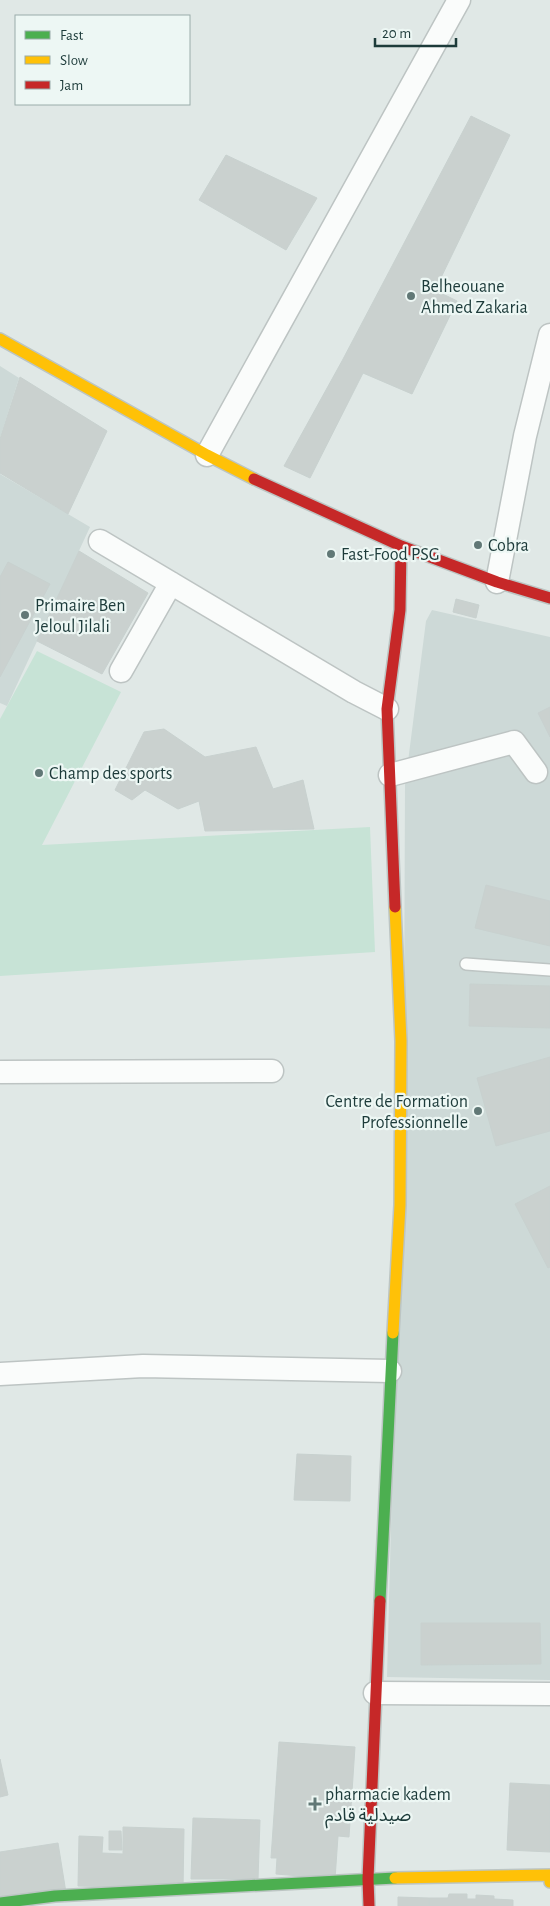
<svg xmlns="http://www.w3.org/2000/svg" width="550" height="1906" viewBox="0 0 550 1906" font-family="'Alegreya Sans','Noto Sans Arabic',sans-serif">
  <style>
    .built { fill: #cdd9d7 }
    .grass { fill: #c7e3d6 }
    .building { fill: #cad1cf; stroke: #c8d1cf }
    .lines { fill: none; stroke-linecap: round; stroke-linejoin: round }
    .lane-casing { stroke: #bdc4c3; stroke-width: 14 }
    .street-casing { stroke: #bdc4c3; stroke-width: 25 }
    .fast-casing { stroke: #bcc5c3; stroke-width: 14 }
    .slow-casing { stroke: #bcc5c3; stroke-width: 14 }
    .jam-casing { stroke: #bcc5c3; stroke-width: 14 }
    .lane { stroke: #fafcfb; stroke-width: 11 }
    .street { stroke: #fafcfb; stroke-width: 22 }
    .fast { stroke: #4caf50; stroke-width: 11 }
    .slow { stroke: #ffc107; stroke-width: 11 }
    .jam { stroke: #c62828; stroke-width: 11 }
    .poi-dot { fill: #617876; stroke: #edf7f4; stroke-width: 2 }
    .labels { text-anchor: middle; stroke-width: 4.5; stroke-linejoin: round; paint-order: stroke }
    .poi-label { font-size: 18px; fill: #1d3b3a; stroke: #edf7f4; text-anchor: start }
  </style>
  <rect width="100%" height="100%" fill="#e0e8e6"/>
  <!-- built -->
  <path class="built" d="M0 366 19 378 0 438Z
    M0 474 90 527 7 706 0 703Z
    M432 610 550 637V1680L387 1677 404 1035 405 785 426 621Z"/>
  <!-- grass -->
  <path class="grass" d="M37 651 121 692 42 845 370 827 375 952 0 976V719Z"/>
  <!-- building -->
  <path class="building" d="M471 116 510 135 435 290 457 301 412 394 363 373 310 478 284 466 342 361Z
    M226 155 317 198 286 250 199 200Z
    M20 377 107 431 68 514 0 473V439Z
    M79 551 148 593 102 674 37 641Z
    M8 562 50 584 0 677V577Z
    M456 599 479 605 476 618 453 612Z
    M550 707V737L538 713Z
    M164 729 205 757 256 747 273 789 303 780 314 829 205 831 199 801 178 809 145 790 132 800 115 790 144 732Z
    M486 885 550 901V946L475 928Z
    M470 984 550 986V1028L469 1026Z
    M550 1057V1131L496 1146 477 1078Z
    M550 1186V1267L548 1268 515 1204Z
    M297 1454 351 1456 350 1501 294 1500Z
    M421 1623H540L541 1664 421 1665Z
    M279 1742 355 1747 349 1837 338 1836 335 1879 276 1874 277 1858H271Z
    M0 1759 8 1795 0 1797Z
    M510 1783 550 1785V1852L507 1850Z
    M193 1818 260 1820 258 1879H191Z
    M123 1827 184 1829 183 1889 78 1886 79 1836 103 1837 102 1853 123 1854Z
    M109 1831H121L122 1850H109Z
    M58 1843 67 1899 0 1906V1852Z
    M449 1894H467V1899H476V1895L494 1896V1899L513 1900V1906H429V1898H448Z
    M398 1897 429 1898V1906H398Z"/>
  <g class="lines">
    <!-- lane casing -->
    <g class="lane-casing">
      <path id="lane" d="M466 964 550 970"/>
    </g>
    <!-- street casing -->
    <g class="street-casing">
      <path id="street" d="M207 455 459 0
        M100 541 354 692 387 709
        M497 582 525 436 550 335
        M121 671 171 583
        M390 775 514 742 536 772
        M0 1072 272 1071
        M0 1374 143 1366 390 1371
        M375 1693 550 1694"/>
    </g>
    <!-- fast casing -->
    <g class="fast-casing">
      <path id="fast" d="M380 1601 393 1333
        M0 1903 55 1896 395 1878"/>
    </g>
    <!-- slow casing -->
    <g class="slow-casing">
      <path id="slow" d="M0 339 207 455 254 479
        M393 1333 400 1205 401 1041 395 907
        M395 1878 550 1875V1882"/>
    </g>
    <!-- jam casing -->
    <g class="jam-casing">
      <path id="jam" d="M254 479 401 546 497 582 550 598
        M395 907 387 709 400 610 401 546
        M369 1906 368 1879 380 1601"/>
    </g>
    <!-- lane -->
    <use href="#lane" class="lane"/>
    <!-- street -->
    <use href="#street" class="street"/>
    <!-- fast -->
    <use href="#fast" class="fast"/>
    <!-- slow -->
    <use href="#slow" class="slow"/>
    <!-- jam -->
    <use href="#jam" class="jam"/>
  </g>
  <!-- markers -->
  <g class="poi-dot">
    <circle cx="411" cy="296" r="5"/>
    <circle cx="478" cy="545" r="5"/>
    <circle cx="331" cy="554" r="5"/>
    <circle cx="25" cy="615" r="5"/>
    <circle cx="39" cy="773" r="5"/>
    <circle cx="478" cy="1111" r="5"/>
    <path d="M312.5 1796.5h5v5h5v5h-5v5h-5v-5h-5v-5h5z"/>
  </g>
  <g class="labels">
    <!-- poi labels -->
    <g class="poi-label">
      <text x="421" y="292">Belheouane<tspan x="421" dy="21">Ahmed Zakaria</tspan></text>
      <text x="488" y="551">Cobra</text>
      <text x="341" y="560">Fast-Food PSG</text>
      <text x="35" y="611">Primaire Ben<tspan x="35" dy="21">Jeloul Jilali</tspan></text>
      <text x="49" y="779">Champ des sports</text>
      <text x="468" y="1107" text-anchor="end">Centre de Formation<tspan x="468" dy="21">Professionnelle</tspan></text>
      <text x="325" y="1800">pharmacie kadem<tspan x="325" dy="21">صيدلية قادم</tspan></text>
    </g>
  </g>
  <!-- legend -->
  <rect x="15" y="15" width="175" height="90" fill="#edf7f4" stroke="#9aacaa"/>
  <rect x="25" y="31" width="25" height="8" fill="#4caf50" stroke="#9aacaa"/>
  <text x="60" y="40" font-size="15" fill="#1d3b3a">Fast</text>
  <rect x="25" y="56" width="25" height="8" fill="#ffc107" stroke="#9aacaa"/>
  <text x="60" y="65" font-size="15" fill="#1d3b3a">Slow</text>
  <rect x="25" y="81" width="25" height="8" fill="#c62828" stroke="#9aacaa"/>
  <text x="60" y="90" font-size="15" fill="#1d3b3a">Jam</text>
  <!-- scale -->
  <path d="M375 38v8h81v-8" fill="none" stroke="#1d3b3a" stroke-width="2.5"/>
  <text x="382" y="38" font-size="15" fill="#1d3b3a" stroke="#edf7f4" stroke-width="4" paint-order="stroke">20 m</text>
</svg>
